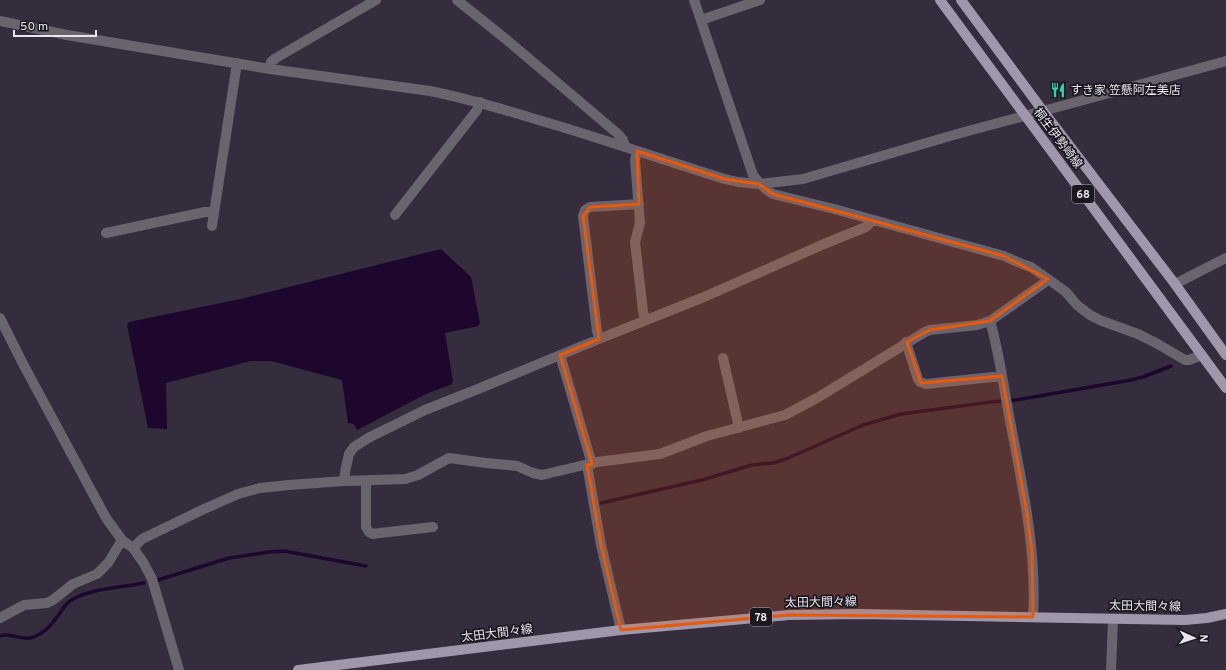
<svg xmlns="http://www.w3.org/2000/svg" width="1226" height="670" viewBox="0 0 1226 670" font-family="Overpass,'Noto Sans JP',sans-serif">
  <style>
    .water { fill: #1d072c }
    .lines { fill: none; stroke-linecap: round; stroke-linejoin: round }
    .stream { stroke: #1d072c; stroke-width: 3.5 }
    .minor { stroke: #69646e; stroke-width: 10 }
    .tertiary { stroke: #69646e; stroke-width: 10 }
    .primary { stroke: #a197aa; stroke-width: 10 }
    .marked { fill: #e8590c; fill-opacity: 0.2; stroke: #e8590c; stroke-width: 3; stroke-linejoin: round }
    .labels { text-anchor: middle; stroke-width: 3.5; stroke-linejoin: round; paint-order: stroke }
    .shield { fill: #1b171f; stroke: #aca6b1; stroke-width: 1 }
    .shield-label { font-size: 11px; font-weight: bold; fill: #eae4f0 }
    .poi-label { font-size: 12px; fill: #eae4f0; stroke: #1b171f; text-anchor: start }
    .street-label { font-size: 12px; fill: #eae4f0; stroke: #1b171f }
  </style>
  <rect width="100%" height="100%" fill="#352c3e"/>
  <!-- water -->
  <path class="water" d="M441 249 471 277 480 323 478 326 445 333 453 381 452 384 426 394 357 430 354 424 348 423 342 380 271 361H251L166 383 167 429 148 428 127 325 129 322 245 298Z"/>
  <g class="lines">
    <!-- stream -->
    <path class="stream" d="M601 503 702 480 752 465 773 463 786 459 863 425 901 414 991 402 1016 400 1131 380 1143 377 1171 366
      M158 580 229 558 269 552 284 551 366 566
      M0 636C10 632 20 640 30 638 45 634 52 624 60 613 63 608 66 604 70 601 90 588 121 588 144 583"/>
    <!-- minor -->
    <path class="minor" d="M457 0 507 40 618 134 623 140 625 147
      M694 0 753 175C759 183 764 189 773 194L834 209 1004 256 1022 264 1031 267 1048 279 1066 292 1077 305 1090 315 1102 321 1138 334 1156 343 1185 360H1189L1202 355
      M701 20 760 0
      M270 69 271 62 276 58 376 0
      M1043 111 1226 61
      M637 151 635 160 640 223 635 242 643 311 645 320
      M395 215 477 110 480 102
      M212 226 237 63
      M106 233 205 212H214
      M1175 284 1226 258
      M0 318 22 362 106 518 122 540 133 548 143 562 152 579 179 670
      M990 321C1000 355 1004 391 1011 426 1023 489 1037 552 1033 617
      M599 339 597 331 583 216 585 210 590 207 639 204
      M906 342 918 379 920 382 926 384 1002 376
      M560 355 592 464
      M723 358 739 428
      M587 465 601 545 621 630
      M344 481 345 472 349 454 354 447 370 437 425 410 478 389 599 339 704 297 824 244 866 227 869 224 871 220
      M366 481V527L369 532 373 534 380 533 433 527
      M133 548 142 539 202 510 238 494 260 488 289 485 344 481 405 479 418 475 449 458 486 463 517 466 533 473 542 475 597 462 660 454 707 436 785 415 817 398 925 332 930 330 977 325 990 321 1044 283 1048 279
      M0 618 24 605 47 603 53 600 73 584 97 574 108 563 122 540
      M1111 670 1113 619"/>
    <!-- tertiary -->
    <path class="tertiary" d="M0 21 67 35 270 69 430 91C476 100 518 114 562 127 617 144 671 162 725 179L738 182 759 184 803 179 957 134 1043 111"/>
    <!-- primary -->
    <path class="primary" d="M940 0 1226 388
      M961 0 1043 111 1175 284 1226 355
      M298 670 621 630 789 615 860 614 1185 620 1207 618 1226 614"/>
  </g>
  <!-- marked area -->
  <path class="marked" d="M637 151 725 179 759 184 773 194 1004 256 1048 279 990 321 930 330 907 342 921 383 1002 376 1027 513 1032 552 1033 617 789 615 621 630 601 545 587 465 592 464 560 355 599 339 583 216 590 207 639 204Z"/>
  <!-- icons -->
  <defs>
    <g id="restaurant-bare" transform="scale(1.2)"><path d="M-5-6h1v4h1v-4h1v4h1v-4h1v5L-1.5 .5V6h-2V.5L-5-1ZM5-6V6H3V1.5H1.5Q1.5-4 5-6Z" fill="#24d5ae" stroke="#1b171f" stroke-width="2.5" paint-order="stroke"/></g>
  </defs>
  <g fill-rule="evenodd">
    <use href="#restaurant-bare" x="1058" y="90"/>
  </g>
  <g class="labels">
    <!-- shield labels -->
    <g class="shield">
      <rect x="1072" y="185" width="22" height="18" rx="3"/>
      <rect x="750" y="608" width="22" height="18" rx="3"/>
    </g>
    <g class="shield-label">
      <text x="1083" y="198">68</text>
      <text x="761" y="621">78</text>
    </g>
    <!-- poi labels -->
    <g class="poi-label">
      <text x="1070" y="94">すき家 笠懸阿左美店</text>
    </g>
    <!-- street labels -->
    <g class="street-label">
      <text transform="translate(1058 138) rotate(53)" y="4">桐生伊勢崎線</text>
      <text transform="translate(821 602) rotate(-1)" y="4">太田大間々線</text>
      <text transform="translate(1145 606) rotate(1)" y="4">太田大間々線</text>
      <text transform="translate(497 633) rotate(-7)" y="4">太田大間々線</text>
    </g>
  </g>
  <!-- north arrow -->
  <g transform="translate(1194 638) rotate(93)" stroke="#1b171f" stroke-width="3" paint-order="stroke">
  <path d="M0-3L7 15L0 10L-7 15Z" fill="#eae4f0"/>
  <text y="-6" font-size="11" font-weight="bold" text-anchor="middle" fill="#eae4f0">N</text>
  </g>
  <!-- scale -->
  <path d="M14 30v6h82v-6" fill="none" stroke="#eae4f0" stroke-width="2"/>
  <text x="20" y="30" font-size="12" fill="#eae4f0" stroke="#1b171f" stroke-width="3" paint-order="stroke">50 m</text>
</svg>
